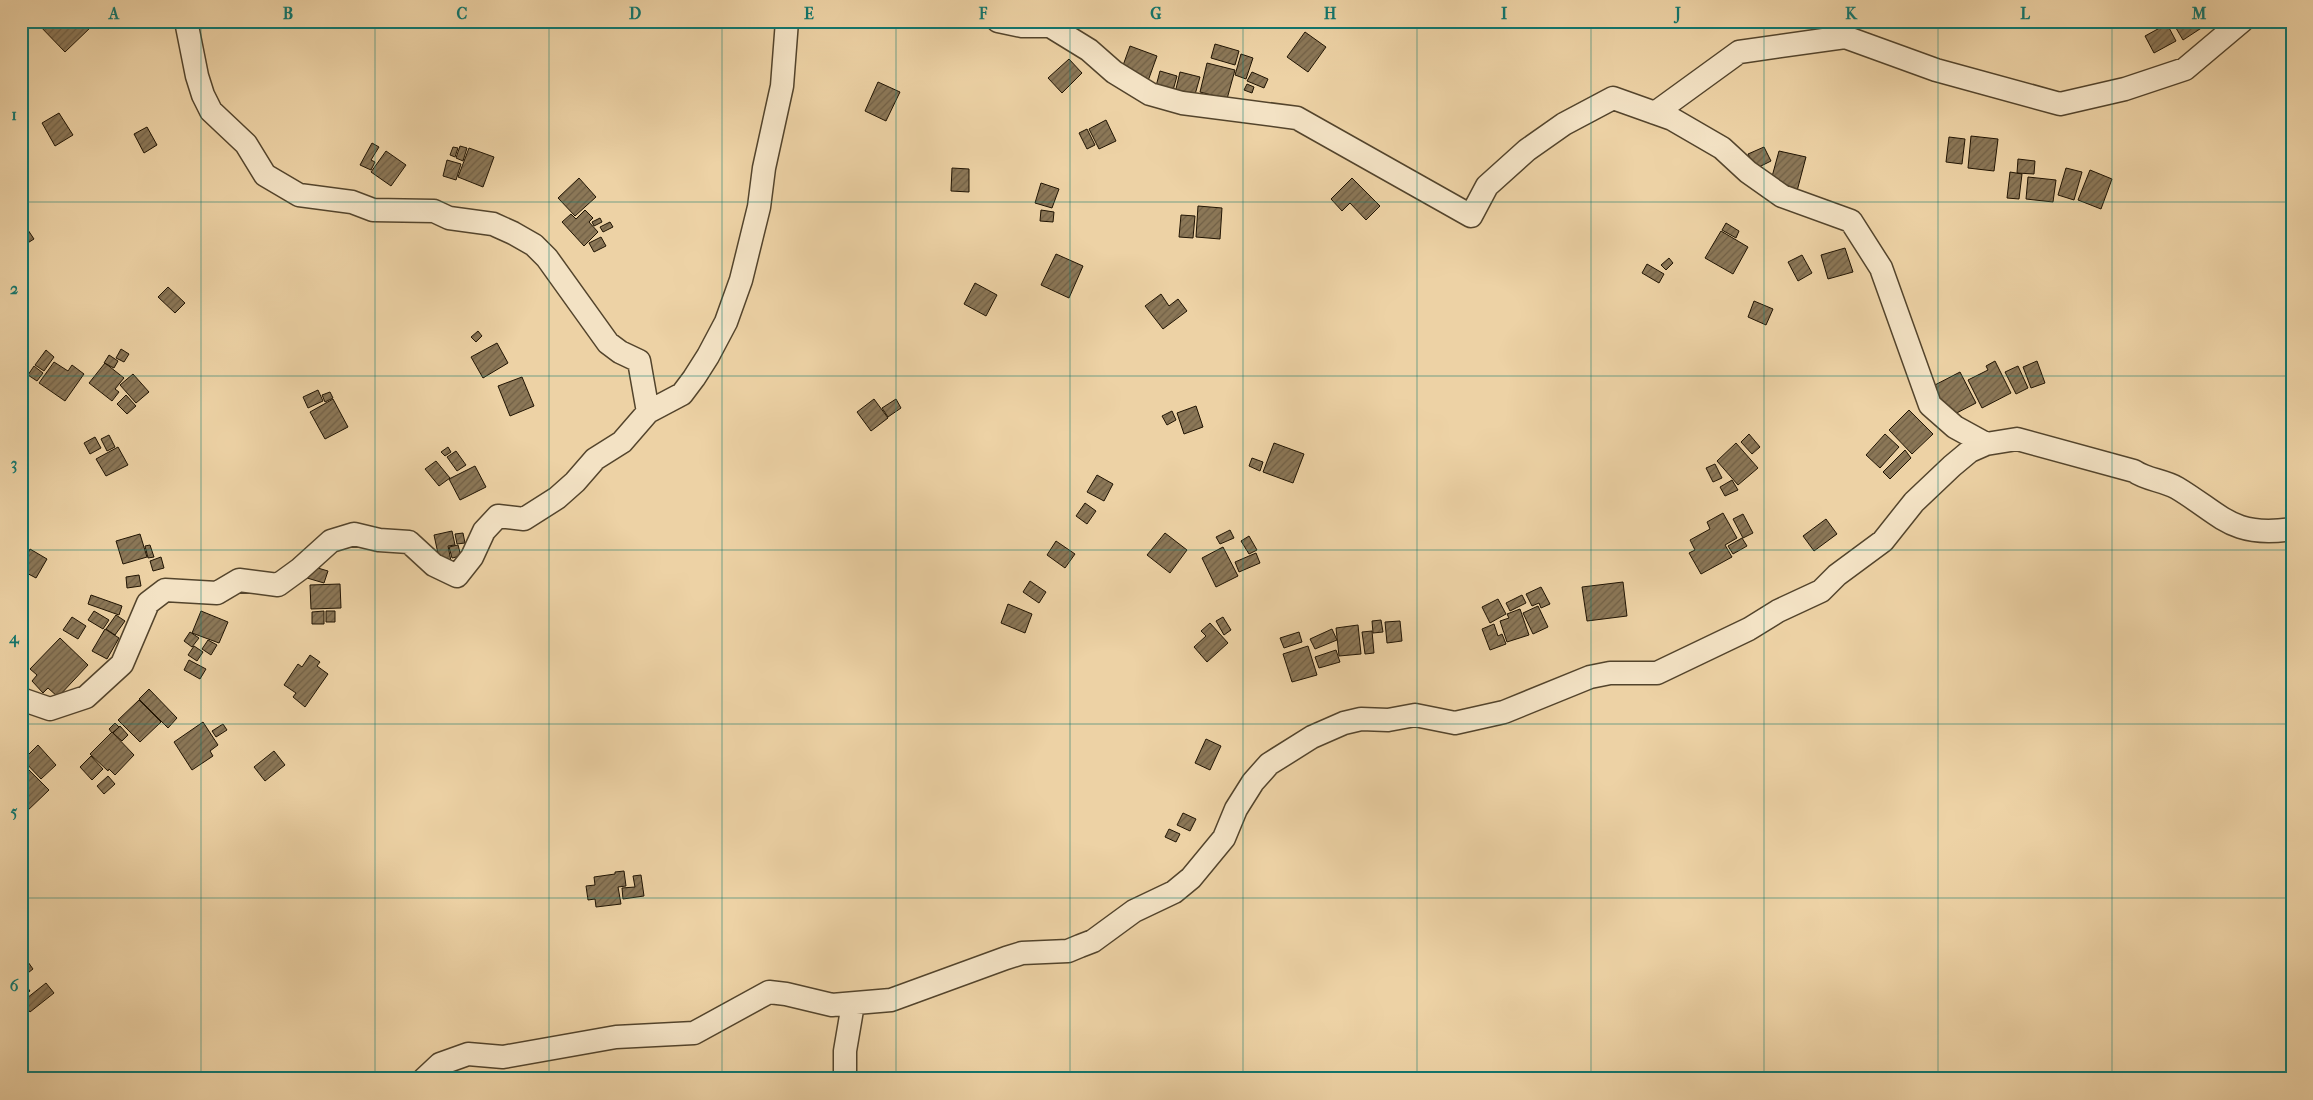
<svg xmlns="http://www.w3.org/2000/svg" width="2313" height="1100" viewBox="0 0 2313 1100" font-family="'IM FELL French Canon',serif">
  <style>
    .building { fill: url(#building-hatch); stroke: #201403 }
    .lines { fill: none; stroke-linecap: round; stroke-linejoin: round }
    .street-casing { stroke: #53442c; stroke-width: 25 }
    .street { stroke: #f3e2c4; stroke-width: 22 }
    .grid { fill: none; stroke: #0f766e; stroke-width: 1; stroke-opacity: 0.55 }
    .neatline { fill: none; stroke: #0f766e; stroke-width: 2 }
    .grid-label { font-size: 16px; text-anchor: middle; font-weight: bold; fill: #0f766e }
  </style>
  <defs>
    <pattern id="building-hatch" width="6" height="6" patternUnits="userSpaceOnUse" patternTransform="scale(1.25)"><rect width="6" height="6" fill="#8b7757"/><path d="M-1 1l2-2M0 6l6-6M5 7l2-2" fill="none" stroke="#716046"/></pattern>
  </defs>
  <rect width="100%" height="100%" fill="#edd2a5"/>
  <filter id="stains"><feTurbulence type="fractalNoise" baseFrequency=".004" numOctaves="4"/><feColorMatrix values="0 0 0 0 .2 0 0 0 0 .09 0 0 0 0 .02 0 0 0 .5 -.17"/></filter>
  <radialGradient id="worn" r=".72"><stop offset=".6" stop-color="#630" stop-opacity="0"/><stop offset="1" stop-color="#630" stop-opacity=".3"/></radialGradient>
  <!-- building -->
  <path class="building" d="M39 21H86L91 27 65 52 37 23Z
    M2176 21H2199L2203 27 2183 40 2173 23Z
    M2167 24 2176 41 2154 53 2145 36Z
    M1305 32 1326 47 1308 72 1287 57Z
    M1215 44 1239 51 1235 65 1211 58Z
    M1130 46 1157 56 1148 81 1121 71Z
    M1241 54 1253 58 1246 79 1235 75Z
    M1069 59 1082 73 1062 93 1048 78Z
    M1207 63 1235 70 1227 99 1200 92Z
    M1160 71 1177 76 1172 94 1155 90Z
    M1180 72 1200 77 1194 98 1175 93Z
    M1252 72 1268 79 1264 88 1247 81Z
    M878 82 900 92 886 121 865 111Z
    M1247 84 1254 87 1252 93 1244 90Z
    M59 113 73 135 55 146 42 123Z
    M1106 120 1116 141 1099 149 1089 129Z
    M147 127 157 145 144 153 134 134Z
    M1087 129 1095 145 1087 149 1079 133Z
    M1971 136 1998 139 1994 171 1968 168Z
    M1949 137 1965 139 1962 164 1946 162Z
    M372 143 379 147 371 160 375 162 371 170 360 165Z
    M460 146 467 148 463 161 456 158Z
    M453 147 458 148 455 157 450 155Z
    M1764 147 1771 161 1755 169 1748 154Z
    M469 148 494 157 483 187 458 177Z
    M386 151 406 165 391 186 371 172Z
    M1779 151 1806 157 1797 191 1770 184Z
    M2018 159 2035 161 2034 174 2017 173Z
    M447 160 461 164 456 180 443 176Z
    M952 168 969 169V192L951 191Z
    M2066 168 2082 172 2074 200 2058 195Z
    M2090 170 2112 179 2101 209 2078 200Z
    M2010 172 2022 174 2019 199 2007 198Z
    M2028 177 2056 180 2053 202 2026 199Z
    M579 178 596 197 575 216 558 198Z
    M1352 178 1380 206 1366 220 1350 203 1342 211 1331 199Z
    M1041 183 1059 189 1052 208 1035 203Z
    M1198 206 1222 208 1220 239 1196 237Z
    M585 210 593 218 589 222 598 232 584 246 562 222 571 214 576 219Z
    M1041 210 1054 212 1053 222 1040 221Z
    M1181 215 1195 216 1193 238 1179 237Z
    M600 218 602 222 594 226 592 222Z
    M610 222 613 227 603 232 600 227Z
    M1726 223 1739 231 1736 238 1722 230Z
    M24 224 34 239 26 244 21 236V226Z
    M1721 231 1748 247 1733 274 1705 258Z
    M601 237 606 246 594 252 589 243Z
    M1845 248 1853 272 1828 279 1821 255Z
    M1056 254 1083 266 1069 298 1041 285Z
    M1802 255 1812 273 1798 281 1788 262Z
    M1669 258 1673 263 1666 270 1661 265Z
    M1647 264 1664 274 1659 283 1642 273Z
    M975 283 997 295 986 316 964 304Z
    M168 287 185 303 175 313 158 297Z
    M1161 294 1169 306 1178 299 1187 311 1163 329 1145 306Z
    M1754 301 1773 309 1766 325 1748 317Z
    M478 331 482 336 476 342 471 337Z
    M497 343 508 363 483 378 471 357Z
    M121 349 129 354 124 362 116 358Z
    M46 350 54 357 44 371 35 365Z
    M109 355 118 361 114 368 104 363Z
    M1995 361 2011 393 1982 408 1968 380 1988 370 1986 366Z
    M2037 361 2045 383 2031 388 2023 367Z
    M54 362 68 371 72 365 84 374 65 401 39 383Z
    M105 363 124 378 115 389 119 392 112 401 89 383Z
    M34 366 43 373 37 381 28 375Z
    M2018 366 2028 388 2016 394 2005 372Z
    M1960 372 1976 403 1947 418 1931 387Z
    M133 374 149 392 136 403 120 385Z
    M522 377 534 406 510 416 498 386Z
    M318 390 323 401 308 408 303 397Z
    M330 392 333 398 325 402 322 395Z
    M126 395 136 406 127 414 117 404Z
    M333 399 348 427 325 439 310 412Z
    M874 399 888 418 871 431 857 412Z
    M896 399 901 408 888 417 882 408Z
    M1196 406 1203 427 1184 434 1177 413Z
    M1909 410 1933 434 1912 454 1889 430Z
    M1172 411 1176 420 1167 425 1162 416Z
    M1749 434 1760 447 1752 454 1741 442Z
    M1885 434 1899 447 1880 468 1866 455Z
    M109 435 115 447 107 451 101 439Z
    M95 437 101 448 90 454 84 443Z
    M1274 443 1304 454 1293 483 1263 472Z
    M1736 443 1758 468 1738 485 1717 461Z
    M118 447 128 465 106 476 96 459Z
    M448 447 451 452 445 456 441 452Z
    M1905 450 1911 458 1890 479 1883 472Z
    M456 451 466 465 457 471 447 457Z
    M1252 458 1263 462 1260 471 1249 466Z
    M436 461 450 478 439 486 425 469Z
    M1715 464 1722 478 1713 482 1706 468Z
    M475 466 486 487 460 500 449 479Z
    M1097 475 1113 484 1104 501 1087 492Z
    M1732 480 1738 490 1725 496 1720 487Z
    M1085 503 1096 511 1087 524 1076 516Z
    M1723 513 1737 538 1725 545 1732 557 1701 574 1689 553 1695 550 1690 540 1710 529 1707 522Z
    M1743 514 1753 533 1743 538 1733 519Z
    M1826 519 1837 534 1814 551 1803 536Z
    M1230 530 1234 538 1220 544 1216 537Z
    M452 531 455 545 448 546 451 561 440 563 434 535Z
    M463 533 465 543 457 544 455 534Z
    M1165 533 1187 550 1170 573 1147 555Z
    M140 534 147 557 123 564 116 541Z
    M1249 536 1257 550 1249 554 1241 541Z
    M1742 538 1747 546 1733 554 1728 546Z
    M1056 541 1075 554 1065 568 1047 555Z
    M150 545 154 557 148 558 145 546Z
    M458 545 461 556 452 558 449 547Z
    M1223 547 1238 576 1216 587 1202 558Z
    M22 549 28 553 30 549 47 559 36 578 21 570Z
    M1256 553 1260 563 1239 572 1235 562Z
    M161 557 164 568 153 571 150 561Z
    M311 566 328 571 324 583 307 578Z
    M139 575 141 586 127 588 126 577Z
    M1030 581 1046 592 1039 603 1023 592Z
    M1623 582 1627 616 1587 621 1582 587Z
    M340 584 341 608 311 609 310 585Z
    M1541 587 1550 604 1541 608 1539 603 1532 606 1526 594Z
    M91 595 122 606 119 615 88 604Z
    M1522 595 1526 603 1510 611 1506 603Z
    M1498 599 1506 614 1490 623 1482 607Z
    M1008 604 1032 614 1025 633 1001 623Z
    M1538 606 1548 627 1533 634 1523 613Z
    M1520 609 1529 635 1507 642 1500 621 1509 618 1507 614Z
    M94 611 109 620 103 629 88 620Z
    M201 611 228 622 219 643 192 633Z
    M324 611V624H312V612Z
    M326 611H335V622H326Z
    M116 615 125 621 115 635 106 629Z
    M72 617 86 626 78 639 63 630Z
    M1223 617 1231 630 1224 635 1216 621Z
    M1381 620 1383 632 1373 633 1372 621Z
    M1400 621 1402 641 1387 643 1385 622Z
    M1210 623 1228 643 1207 662 1194 647 1206 636 1201 631Z
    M1494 624 1498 636 1502 634 1506 644 1490 650 1482 629Z
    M1358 625 1361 654 1339 656 1336 628Z
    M105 629 119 638 107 659 92 651Z
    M1332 629 1337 640 1315 649 1310 639Z
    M1372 631 1374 653 1365 654 1362 632Z
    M190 632 199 638 192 647 184 641Z
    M1299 632 1302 642 1284 648 1280 638Z
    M60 638 88 665 58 697 48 688 43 693 32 681 37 675 30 669Z
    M208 640 217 645 211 655 202 649Z
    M194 646 203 652 197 661 188 655Z
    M1308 646 1317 675 1292 682 1283 654Z
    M1336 650 1340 662 1319 668 1315 657Z
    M310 655 320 662 317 666 328 674 305 707 293 697 296 693 284 685 298 664 302 667Z
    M189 660 206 669 200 679 184 670Z
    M149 689 177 718 168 728 139 699Z
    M139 700 161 722 140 742 118 720Z
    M203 722 218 745 210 751 213 756 192 770 174 742Z
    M115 723 119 727 112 733 109 729Z
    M223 724 227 730 216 737 212 731Z
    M120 726 128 735 122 741 113 733Z
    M112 732 134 755 115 775 109 769 108 771 90 754Z
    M1206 739 1221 746 1210 770 1195 763Z
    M38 745 56 765 41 779 23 760Z
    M274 751 285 765 265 781 254 767Z
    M91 756 103 769 92 780 80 767Z
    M21 762 49 790 25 813 21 809Z
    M108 776 115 784 104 794 97 786Z
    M1183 813 1196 819 1190 831 1177 825Z
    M1169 829 1180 834 1176 842 1165 837Z
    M624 871 626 886 618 887 621 904 596 907 595 899 588 900 586 886 595 885 594 877 615 874V872Z
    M641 875 644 896 623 899 622 888 635 887 633 876Z
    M23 955 33 969 24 976 21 972V956Z
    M21 979 30 991 21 998Z
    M46 983 54 993 30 1012 22 1002Z"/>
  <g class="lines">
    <!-- street casing -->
    <g class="street-casing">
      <path id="street" d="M186 21 197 76 203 95 211 111 246 144 265 175 299 195 352 202 373 210 434 211 449 218 493 224 513 233 534 245 547 258 608 343 620 352 639 361 648 412 682 394 694 378 708 356 726 322 741 280 759 207 764 168 782 86 787 21
        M998 21 1022 26H1050L1089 50 1114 72 1150 94 1182 103 1297 118 1471 216 1487 186 1527 150 1564 124 1613 98 1672 119 1722 148 1748 172 1782 196 1851 221 1881 268 1930 405 1955 427 1986 444
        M1655 113 1739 52 1845 37 1936 70 2060 104 2125 89 2185 69 2242 21
        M21 699 50 709 86 697 122 664 148 603 165 590 217 593 239 580 278 585 300 569 331 541 354 534 379 540 409 542 434 565 457 576 472 557 484 531 498 516 524 519 557 498 575 482 595 459 622 442 648 412
        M424 1079 440 1064 468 1054 503 1057 616 1037 694 1033 769 992 786 994 832 1005 891 1000 1006 958 1022 953 1068 951 1080 946 1093 941 1134 911 1174 892 1191 878 1224 838 1236 809 1253 782 1269 764 1312 737 1344 723 1361 719 1388 720 1415 715 1455 723 1504 712 1590 677 1610 673H1657L1749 629 1778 611 1821 591 1837 575 1883 541 1914 502 1952 466 1970 451 1986 444 2017 439 2134 471C2147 480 2163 480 2177 488 2222 515 2232 538 2292 529
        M845 1079V1051L853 1004"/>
    </g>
    <!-- street -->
    <use href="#street" class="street"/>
  </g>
  <!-- grid -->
  <path class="grid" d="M201 21V1079M375 21V1079M549 21V1079M722 21V1079M896 21V1079M1070 21V1079M1243 21V1079M1417 21V1079M1591 21V1079M1764 21V1079M1938 21V1079M2112 21V1079M21 202H2292M21 376H2292M21 550H2292M21 724H2292M21 898H2292"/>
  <!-- margin -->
  <rect width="2313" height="1100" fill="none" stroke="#edd2a5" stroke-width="55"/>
  <rect x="28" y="28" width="2258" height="1044" class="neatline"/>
  <g class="grid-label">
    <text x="114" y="19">A</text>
    <text x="288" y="19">B</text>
    <text x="462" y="19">C</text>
    <text x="635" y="19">D</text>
    <text x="809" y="19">E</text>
    <text x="983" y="19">F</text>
    <text x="1156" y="19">G</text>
    <text x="1330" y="19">H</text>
    <text x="1504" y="19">I</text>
    <text x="1678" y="19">J</text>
    <text x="1851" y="19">K</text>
    <text x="2025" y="19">L</text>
    <text x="2199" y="19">M</text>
    <text x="14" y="120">1</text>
    <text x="14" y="294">2</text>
    <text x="14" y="469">3</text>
    <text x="14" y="643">4</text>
    <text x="14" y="817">5</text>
    <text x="14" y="991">6</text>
  </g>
  <rect width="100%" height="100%" filter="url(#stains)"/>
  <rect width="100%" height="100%" fill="url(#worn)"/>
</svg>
